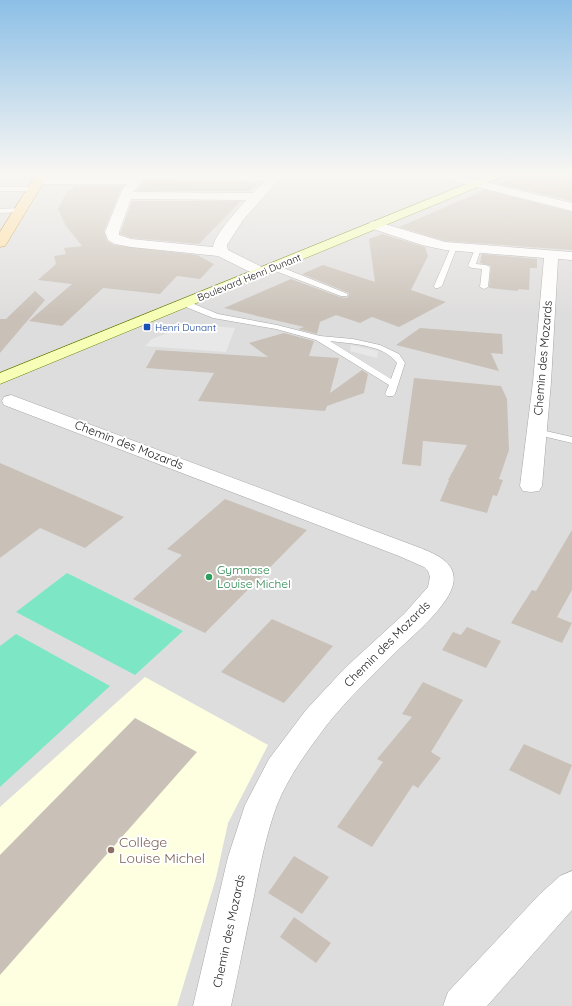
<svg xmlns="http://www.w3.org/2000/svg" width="572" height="1006" viewBox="0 0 572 1006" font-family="Quicksand,sans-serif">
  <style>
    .residential { fill: #dedddd }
    .education { fill: #fdffe0 }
    .pitch { fill: #7de7c5 }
    .parking { fill: #e8e8e8 }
    .building { fill: #c9c1b8 }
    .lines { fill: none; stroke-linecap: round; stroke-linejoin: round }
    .lane-casing { stroke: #a7a7a7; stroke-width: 1 }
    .street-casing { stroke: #a7a7a7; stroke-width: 1 }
    .secondary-casing { stroke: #677d00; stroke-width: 1 }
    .primary-casing { stroke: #9b7300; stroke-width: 1 }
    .lane { fill: #fff; fill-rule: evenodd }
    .street { fill: #fff; fill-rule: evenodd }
    .secondary { fill: #f6ffb5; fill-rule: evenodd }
    .primary { fill: #ffdc9c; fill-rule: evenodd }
    .transit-dot { fill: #1a4fb4; stroke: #fff; stroke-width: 1.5 }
    .leisure-dot { fill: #2e9e5b; stroke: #fff; stroke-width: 1.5 }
    .education-dot { fill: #8d6e63; stroke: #fff; stroke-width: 1.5 }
    .labels { text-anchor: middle; stroke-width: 4; stroke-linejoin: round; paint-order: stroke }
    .far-street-label { font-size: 10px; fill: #202020; stroke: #fff }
    .far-transit-label { font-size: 10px; fill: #164399; stroke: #fff; text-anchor: start }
    .street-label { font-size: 12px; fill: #202020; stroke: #fff }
    .leisure-label { font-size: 12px; fill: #27864d; stroke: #fff; text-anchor: start }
    .near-education-label { font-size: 14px; fill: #785e54; stroke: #fff; text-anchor: start }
  </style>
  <rect width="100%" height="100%" fill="#f1eee5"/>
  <!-- residential -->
  <path class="residential" d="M0 175H572V1006H0Z"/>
  <!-- education -->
  <path class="education" d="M145 677 268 745 228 823 216 878 177 1006H0V807Z"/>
  <!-- pitch -->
  <path class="pitch" d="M67 573 183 631 135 675 16 612Z
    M16 634 110 686 0 787V646Z"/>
  <!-- parking -->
  <path class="parking" d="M204 325 235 328 226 352 145 346 152 339 178 329Z
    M351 345 378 351 377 358 350 351Z"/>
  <!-- building -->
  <path class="building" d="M522 175H572V201L500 184Z
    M145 181 238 182 257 184 250 191H136Z
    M74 186H124L121 189 104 231 107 241 114 245 197 255 214 264 200 279 177 276 160 294 103 288 62 326 29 321 72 284 38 280 56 264 54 256 66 254 64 248 82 246 66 226 58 209 68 190H72Z
    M485 190 572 212V250L445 241 399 227Z
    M132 201H241L199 244 131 238 120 234Z
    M382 234 425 247 428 256 411 290 446 302 399 327 372 317 360 323 336 315 320 322 317 334 298 329 304 327 224 308 291 279 340 297 347 298 349 295V293L302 274 323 265 375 282 369 239Z
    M482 254 537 259V268H530L529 290 518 289V291L489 288 491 266 480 263Z
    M35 291 45 300 0 353V319H6Z
    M420 328 502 334 503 354 491 353 499 371 396 345Z
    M284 333 314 341 309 356 339 358 330 393 362 370 368 374 364 393 327 406 325 411 198 401 214 373 146 368 156 350 268 357 249 343Z
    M414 378 501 386 507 399 509 450 499 479 503 480 497 496 493 495 487 513 440 501 449 480H448L467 445 423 441 421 466 402 464Z
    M0 463 60 489 124 517 85 548 40 528 0 558Z
    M225 499 307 530 205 633 133 599 182 555 167 549Z
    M572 530V590L557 617 572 623 562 643 511 623 532 590 536 591Z
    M272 619 333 646 284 703 221 672Z
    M467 627 501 641 486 668 442 650 453 632 461 635Z
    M423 682 463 700 431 752 441 758 418 788 413 785 372 847 337 827 383 762 377 759 412 717 402 714Z
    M135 718 197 752 0 975V855Z
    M524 744 572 765 560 795 509 770Z
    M294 856 329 877 302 914 268 893Z
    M294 917 331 943 316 963 280 937Z"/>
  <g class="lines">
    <!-- lane casing -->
    <g class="lane-casing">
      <path id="lane" d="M0 187H34L37 189 34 191H0Z
        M0 209 21 208 24 210 21 212 0 213Z
        M454 245 457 247 442 286 438 288H435L434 286 451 247Z
        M478 247 481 249 476 264 486 265 490 267 488 287 484 289 480 287 482 269 472 268 468 266 475 249Z
        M270 265H276L348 294 347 296H341L270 269Z
        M181 301H187L218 314 277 325 320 336 353 339 380 345 399 354 405 363 395 394 393 396H387L385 394 389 385 316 340 276 329 213 318 181 305ZM330 341C352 344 383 344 397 363L391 379Z
        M537 429 572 437V443L534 434 532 432Z"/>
    </g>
    <!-- street casing -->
    <g class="street-casing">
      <path id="street" d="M136 175H283L243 220 227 245 228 250 266 269 268 272 266 275 261 276 256 275 218 256 131 247 115 244 108 240 105 232 122 190 127 184H38L34 183 32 181 34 179 38 178H133ZM144 179 265 181 253 193 133 192ZM131 199 246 200C237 211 215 234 213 247L131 239 119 235V232Z
        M436 175H456L572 203V211L438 177Z
        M375 221 445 242 572 252V260L558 259 551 382 542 486 539 491 531 492 523 491 520 486 533 382 544 258 445 250 422 245 370 228 369 225 370 222Z
        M11 395 415 546C433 553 461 562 452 588 445 608 415 634 399 649 374 674 348 698 326 726 308 750 288 777 277 805 266 834 260 866 254 896 246 933 239 969 231 1006H193L228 857 245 805 269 759 306 710 345 668 404 614 428 587 430 577 428 571 424 567 399 556 4 405 2 401 4 397Z
        M572 871V910L487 1006H443L448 992 540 894 560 876Z"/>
    </g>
    <!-- secondary casing -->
    <g class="secondary-casing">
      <path id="secondary" d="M488 175H504L502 177 0 384V373Z"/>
    </g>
    <!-- primary casing -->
    <g class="primary-casing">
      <path id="primary" d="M36 175H48L7 243 5 246 0 247V232Z"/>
    </g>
    <!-- lane -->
    <use href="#lane" class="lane"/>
    <!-- street -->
    <use href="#street" class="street"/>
    <!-- secondary -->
    <use href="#secondary" class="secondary"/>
    <!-- primary -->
    <use href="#primary" class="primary"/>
  </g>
  <!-- sky -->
  <linearGradient id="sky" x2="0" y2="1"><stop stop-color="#8cbfe6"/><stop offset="0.55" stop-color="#f9f7f3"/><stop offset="1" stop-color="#f9f7f3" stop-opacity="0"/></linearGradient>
  <rect width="572" height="316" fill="url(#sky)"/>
  <!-- markers -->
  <rect class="transit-dot" x="143" y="323" width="8" height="8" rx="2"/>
  <circle class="leisure-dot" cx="209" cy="577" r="4"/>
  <circle class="education-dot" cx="111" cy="850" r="4"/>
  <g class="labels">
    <!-- far-street labels -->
    <g class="far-street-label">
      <text transform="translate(249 277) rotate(-22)" y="4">Boulevard Henri Dunant</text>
    </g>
    <!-- far-transit labels -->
    <g class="far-transit-label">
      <text x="155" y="331">Henri Dunant</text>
    </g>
    <!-- street labels -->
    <g class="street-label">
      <text transform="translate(543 358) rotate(-85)" y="4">Chemin des Mozards</text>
      <text transform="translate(129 445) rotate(21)" y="4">Chemin des Mozards</text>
      <text transform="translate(387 644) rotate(-45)" y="4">Chemin des Mozards</text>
      <text transform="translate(229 931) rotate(-78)" y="4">Chemin des Mozards</text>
    </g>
    <!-- leisure labels -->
    <g class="leisure-label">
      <text x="217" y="574">Gymnase<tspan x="217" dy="14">Louise Michel</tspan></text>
    </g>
    <!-- near-education labels -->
    <g class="near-education-label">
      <text x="119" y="847">Collège<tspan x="119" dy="16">Louise Michel</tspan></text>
    </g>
  </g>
</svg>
